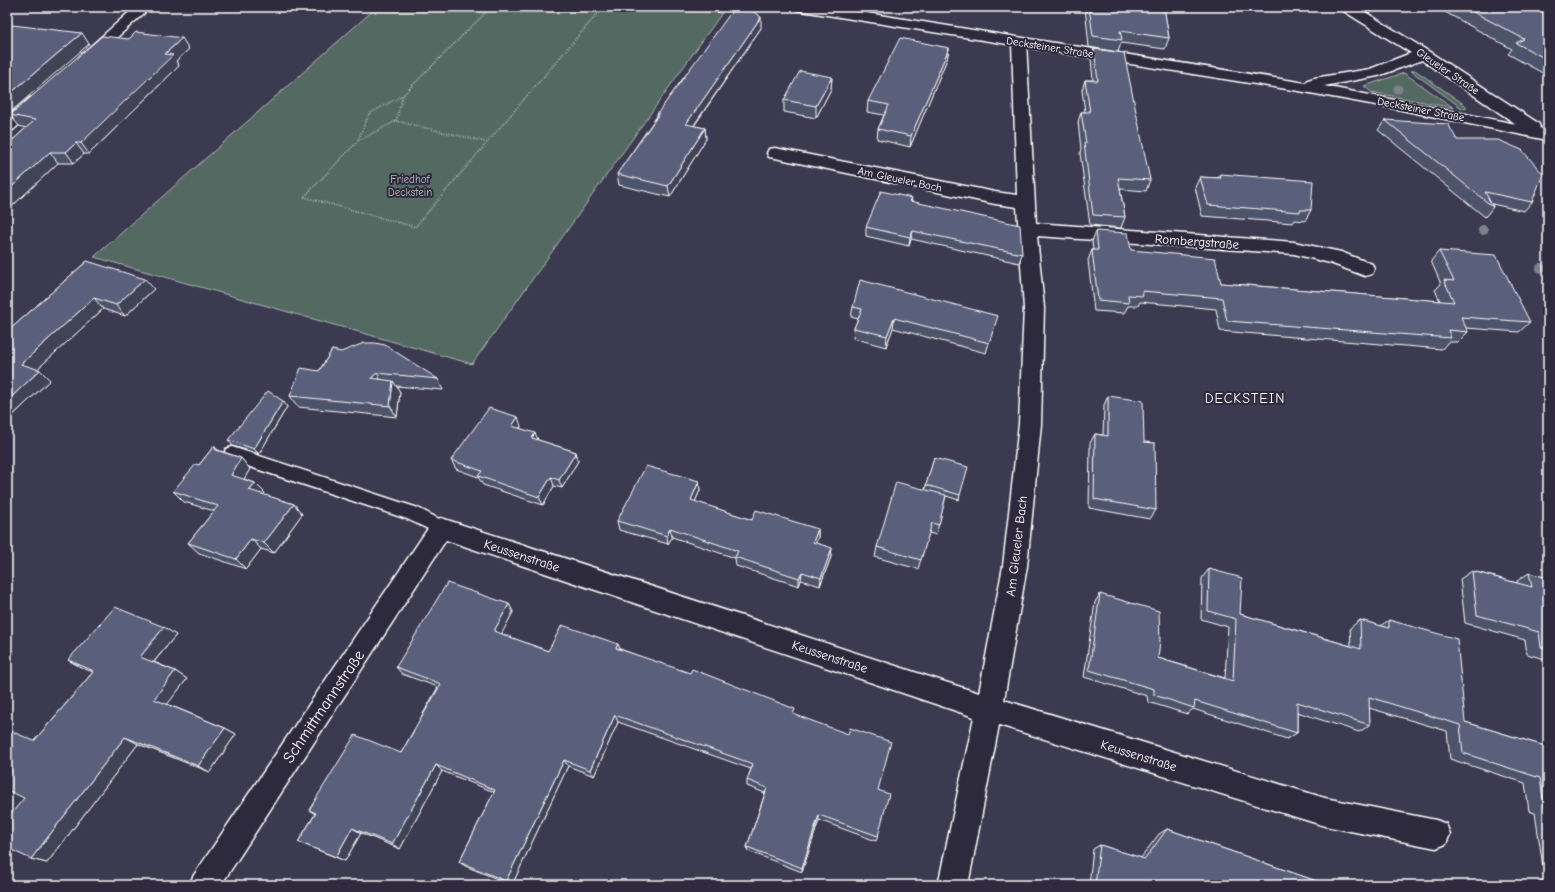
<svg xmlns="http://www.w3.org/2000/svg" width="1555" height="892" viewBox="0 0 1555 892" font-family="'Comic Neue',sans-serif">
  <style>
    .green { fill: #556963; stroke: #aab4b1 }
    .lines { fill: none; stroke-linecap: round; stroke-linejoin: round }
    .lane-casing { stroke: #fff; stroke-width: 3 }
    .street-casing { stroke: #fff; stroke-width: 3 }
    .secondary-casing { stroke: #fff; stroke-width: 3 }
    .path { stroke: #fff; stroke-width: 2; stroke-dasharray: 0.5 2; stroke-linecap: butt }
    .lane { fill: #2f2a3d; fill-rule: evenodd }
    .street { fill: #2f2a3d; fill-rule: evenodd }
    .secondary { fill: #2f2a3d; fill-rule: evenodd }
    .tree { fill: #7d828a }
    .wall { fill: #4d526a; stroke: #fff }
    .shaded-wall { fill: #3f4256; stroke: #fff }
    .building { fill: #5a5f7b; stroke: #fff }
    .labels { text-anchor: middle; stroke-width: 4; stroke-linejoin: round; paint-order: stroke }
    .far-street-label { font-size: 11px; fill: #fff; stroke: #2f2a3d }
    .far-park-label { font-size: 11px; fill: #b2bcb9; stroke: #2f2a3d }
    .street-label { font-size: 13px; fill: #fff; stroke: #2f2a3d }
    .neighbourhood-label { font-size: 14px; letter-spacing: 1px; fill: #fff; stroke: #2f2a3d }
    .near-street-label { font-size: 16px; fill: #fff; stroke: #2f2a3d }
  </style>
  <rect width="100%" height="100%" fill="#3c3a50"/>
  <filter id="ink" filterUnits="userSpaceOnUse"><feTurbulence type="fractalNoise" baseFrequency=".025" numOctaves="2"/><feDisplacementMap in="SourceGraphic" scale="8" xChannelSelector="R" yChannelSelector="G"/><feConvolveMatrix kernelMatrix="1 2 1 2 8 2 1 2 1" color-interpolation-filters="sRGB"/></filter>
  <g filter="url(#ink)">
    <!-- green -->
    <path class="green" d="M377 7H671L722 13 472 364 94 257Z
      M1415 70 1465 105 1467 108 1463 109 1411 71Z
      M1404 73 1454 108 1371 92 1364 86Z"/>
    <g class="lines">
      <!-- lane casing -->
      <g class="lane-casing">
        <path id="lane" d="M232 447 418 508 447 523 450 528 447 533 441 535 407 519 226 459 224 454 226 449Z"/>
      </g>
      <!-- street casing -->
      <g class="street-casing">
        <path id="street" d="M135 7H151L93 59 88 61 83 59 80 56 83 53Z
          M1019 38 1024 39 1026 42 1036 223 1294 242 1341 252 1372 264 1374 269 1372 274 1365 276 1330 263 1294 254 1037 236 1044 308 1041 424 1027 566 1004 700 1325 798 1436 820 1446 824 1450 834 1446 844 1436 848 1325 826 999 725 968 885H938L974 717 446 540 221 885H189L194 875 433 521 441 518 979 693 1003 566 1019 424 1024 308 1017 207 995 204 775 158 769 157 767 153 769 149 775 148 995 192 1017 195 1012 42 1014 39Z
          M36 96 42 98 44 101 42 104 13 130 7 131V118L30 98Z"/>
      </g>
      <!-- secondary casing -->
      <g class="secondary-casing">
        <path id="secondary" d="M795 7H829L1306 83 1308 80 1314 78 1370 69 1411 53 1342 10 1340 7H1357L1428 51 1538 123 1540 127 1539 128 1548 130V137L1542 139 1392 108 1299 91 802 11 797 10ZM1422 60 1516 124 1324 86 1378 76Z"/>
      </g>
      <!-- path -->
      <path class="path" d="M491 7 403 95 396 121 358 141 304 197 415 227 603 7
        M396 121 486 142
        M358 140 369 114 403 95"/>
      <!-- lane -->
      <use href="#lane" class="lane"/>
      <!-- street -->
      <use href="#street" class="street"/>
      <!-- secondary -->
      <use href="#secondary" class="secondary"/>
    </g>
    <!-- trees -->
    <g class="tree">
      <circle cx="1398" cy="89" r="4.5"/>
      <circle cx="1483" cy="230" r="5"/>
      <circle cx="1541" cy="268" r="5"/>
    </g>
    <!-- wall -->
    <path class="wall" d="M1085 7H1164L1169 38 1165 49 1121 43 1118 52 1089 47Z
      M1436 7H1548V76L1508 54 1512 49Z
      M761 28 694 126 705 128 706 139 670 197 619 185 617 174 657 116V114Z
      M129 39 189 49 176 61 179 66 89 154H84L74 163H58L7 211V145L26 128 19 126 10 115Z
      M949 48 947 59 910 147 877 139 878 129 884 115 867 112 868 101Z
      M1094 49 1150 180 1146 191 1120 189 1125 217 1121 228 1090 225 1080 153 1081 149 1078 122 1081 112H1085L1082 90 1085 80H1093L1091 59Z
      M832 77 831 89 816 118 784 112V100Z
      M1385 120 1457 140 1532 202 1524 211 1492 204 1493 207 1485 217 1378 130Z
      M1220 174 1311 210 1305 221 1295 220 1293 223 1202 216 1195 187 1200 177 1218 178Z
      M912 198 911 202 1022 254 1019 263 911 239 909 246 866 236V227Z
      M1096 231 1131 250 1221 283 1440 301 1435 290 1441 284 1431 261 1439 251 1530 322 1519 332 1466 328 1468 332 1458 342H1448L1442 349 1220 331 1216 309 1140 302 1138 306H1128L1124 313 1094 311 1088 260 1092 250H1093L1092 241Z
      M87 261 154 289 125 316 103 309 37 369 40 370 50 380 7 421V332Z
      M853 307 994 326 986 353 893 328 886 347 853 338 854 328 858 319 851 317Z
      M332 350 438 379 443 390 396 386 400 392 397 417 298 407 290 396 319 371Z
      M1108 396 1144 442 1156 510 1150 519 1089 508 1090 443 1095 434 1103 435 1104 405Z
      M283 401 287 407 259 454 233 446 228 440Z
      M521 426 520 428 538 440 576 452 578 461 562 488 554 486 543 505 483 485 478 477 456 469 451 460Z
      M214 446 218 450 241 458 250 469 244 479 255 483 265 493 263 495 294 504 302 514 274 553 261 549 246 569 199 553 188 543 214 511 184 502 173 491 199 465Z
      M934 458 960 495 959 500 946 496 936 535 929 533 918 569 875 557 877 547 925 489Z
      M699 481 700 490 695 502 752 520 818 529V537L815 543 831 557 820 586 801 580 799 586 736 566 735 558 672 537 668 544 619 530 617 521Z
      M1209 569 1240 614 1351 646 1350 628 1360 620 1380 626 1389 620 1465 722 1548 747V885H1539L1538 882 1545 880 1535 813 1529 811 1525 783 1450 759 1447 731 1369 708 1370 725 1359 732 1297 712V733L1287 739 1193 709 1187 714 1148 702 1147 696 1084 677 1095 602 1100 594 1158 658 1225 678 1228 627 1201 619 1202 578Z
      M1472 571 1517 583V581L1529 573 1548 578V660L1527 654 1525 640 1465 623 1460 579Z
      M509 604 513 612 501 634 548 651 620 649 795 715 878 790V836L876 841 819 820 802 872 748 851 747 847 765 793 747 786V780L751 769 618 722 594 776 568 766 512 885 465 866 459 862 494 792 442 771 400 849 361 833 345 861 298 842 315 814 309 810 401 753 438 687 402 674 396 667Z
      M176 635 154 662 175 671 187 679 167 704 225 728 236 734 210 772 138 744 47 863 31 859 24 798 34 741 93 672 82 668 68 660Z
      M1167 829 1328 885H1089L1093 849 1100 845 1141 858 1159 834Z"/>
    <!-- shaded-wall -->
    <path class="shaded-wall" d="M761 17V28L687 135 686 124Z
      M82 33 89 44 7 115V96Z
      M182 38 189 49 176 61 179 66 89 154 81 143 165 54Z
      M949 48 947 59 910 147 911 136Z
      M832 77 831 89 816 118V106Z
      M705 128 706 139 670 197 668 186Z
      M76 143 84 154 74 163 66 152Z
      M50 152 58 163 7 211V191Z
      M913 231 911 239 909 246 910 237Z
      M145 279 154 289 125 316 116 305Z
      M94 298 103 309 32 374 21 364Z
      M894 318 893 328 886 347 887 336Z
      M40 370 50 380 7 421V401Z
      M377 373 383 385 371 378Z
      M393 381 400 392 397 417 390 406Z
      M283 401 287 407 259 454 254 449Z
      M518 417 521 426 516 434 512 426Z
      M535 433 539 442 532 438Z
      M576 452 578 461 562 488 559 480Z
      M241 458 250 469 240 486 231 475Z
      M551 477 554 486 543 505 539 497Z
      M699 481 700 490 692 509 691 500Z
      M255 483 265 493 259 500 249 490Z
      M294 504 302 514 274 553 264 543Z
      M670 528 672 537 668 544 667 536Z
      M818 529V537L813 551V542Z
      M251 539 261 549 246 569 236 559Z
      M832 548 831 557 820 586 821 578Z
      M802 572 801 580 799 586V578Z
      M509 604 513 612 499 639 494 631Z
      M164 627 176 635 152 664 140 657Z
      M618 644 621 651 616 648Z
      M175 671 187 679 166 706 154 699Z
      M615 715 618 722 594 776 590 770Z
      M225 728 236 734 210 772 198 766Z
      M125 737 138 744 47 863 31 859Z
      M564 760 568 766 512 885 506 881Z
      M436 765 442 771 400 849 392 844Z
      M819 815V820L802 872V868Z
      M352 828 361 833 345 861 336 857Z"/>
    <!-- building -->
    <path class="building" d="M735 7H747L761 17 686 124 705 128 668 186 617 174 659 114H657Z
      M1089 7H1164L1169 38 1120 31 1122 40 1093 36Z
      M1464 7H1548V60L1516 43 1524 39Z
      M12 25 82 33 7 96V29Z
      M136 32 182 38 165 54 173 55 81 143H76L66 152H50L7 191V145L35 120 10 115 102 36 129 39Z
      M900 38 949 48 911 136 878 129 889 105 868 101Z
      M1094 49 1124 53 1150 180 1118 178 1125 217 1093 215 1084 143H1086L1081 112H1090L1085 80 1098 81Z
      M800 71 832 77 816 106 784 100Z
      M1385 120 1448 124 1457 140H1498L1522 150 1543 174 1532 202 1485 192 1493 207Z
      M1220 174 1313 181 1311 210H1300V212L1208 205 1200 177 1221 178Z
      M881 191 912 198 910 201 1020 225 1022 254 913 231 910 237 866 227Z
      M1096 231 1128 233 1131 250 1215 258 1221 283 1454 302 1444 280 1454 281 1439 251 1496 255 1530 322 1461 317 1468 332 1448 330 1451 338 1227 321 1222 298 1142 291 1143 296 1128 295 1129 303 1098 300 1092 250H1098Z
      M87 261 145 279 116 305 94 298 21 364 40 370 7 401V332Z
      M860 280 998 316 989 343 894 318 887 336 854 328 862 309 853 307Z
      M364 343H375L385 345 438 379 377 373 371 378 393 381 390 406 290 396 301 368 319 371 332 350 341 352Z
      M268 391 283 401 254 449 228 440Z
      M1108 396 1143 401 1144 442 1155 443 1156 510 1094 499 1095 434 1108 436Z
      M489 408 518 417 512 426 535 433 532 438 576 452 559 480 551 477 539 497 478 476 482 471 451 460Z
      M214 446 216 450 241 458 231 475 255 483 249 490 294 504 264 543 251 539 236 559 188 543 218 506 173 491 196 464 199 465Z
      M934 458 968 467 960 495 926 485Z
      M646 466 699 481 691 500 752 520 756 510 818 529 813 542 832 548 821 578 802 572 799 578 735 557 738 551 670 528 667 536 617 521Z
      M896 482 946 495 939 525 932 523 921 560 877 547Z
      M1209 569 1242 578 1240 614 1361 649 1360 620 1389 628V620L1457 639 1465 722 1548 747V807L1544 806 1540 778 1463 753 1460 725 1369 697 1370 725 1297 702V733L1195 701 1194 708 1154 695V689L1089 670 1100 594 1159 611 1160 641 1158 658 1233 681 1236 619 1208 611Z
      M1472 571 1532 587 1529 573 1548 578V649L1541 647 1539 632 1477 615Z
      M447 583 509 604 494 631 548 651 562 625 618 644 616 648 690 673 692 669 795 709 793 714 848 734 850 728 891 742 878 790 889 794 878 836 819 815 802 868 747 847 767 788 747 780 753 764 615 715 590 770 564 760 506 881 459 862 495 790 436 765 392 844 352 828 336 857 298 842 316 813 309 810 355 735 401 753 441 684 396 667Z
      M115 607 164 627 140 657 175 671 154 699 225 728 198 766 125 737 31 859 7 848V819L24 798 7 790V735L11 731 34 741 94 671 68 660Z
      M1167 829 1328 885H1095L1100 845 1145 859Z"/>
  </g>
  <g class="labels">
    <!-- far-street labels -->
    <g class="far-street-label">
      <text transform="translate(1050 47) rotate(9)" y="4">Decksteiner Straße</text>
      <text transform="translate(1448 71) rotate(34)" y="4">Gleueler Straße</text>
      <text transform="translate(1421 109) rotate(11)" y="4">Decksteiner Straße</text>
      <text transform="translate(900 179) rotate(12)" y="4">Am Gleueler Bach</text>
    </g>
    <!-- far-park labels -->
    <g class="far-park-label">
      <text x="410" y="183">Friedhof<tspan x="410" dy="13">Deckstein</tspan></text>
    </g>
    <!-- street labels -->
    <g class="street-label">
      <text transform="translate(1197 241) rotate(4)" y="5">Rombergstraße</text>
      <text transform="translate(1016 546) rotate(-83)" y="5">Am Gleueler Bach</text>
      <text transform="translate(522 555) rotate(18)" y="5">Keussenstraße</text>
      <text transform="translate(830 656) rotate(18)" y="5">Keussenstraße</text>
      <text transform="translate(1139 755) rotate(17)" y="5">Keussenstraße</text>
    </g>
    <!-- neighbourhood labels -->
    <g class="neighbourhood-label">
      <text x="1245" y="403">DECKSTEIN</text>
    </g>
    <!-- near-street labels -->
    <g class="near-street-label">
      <text transform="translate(323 706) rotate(-56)" y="6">Schmittmannstraße</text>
    </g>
  </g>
  <!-- margin -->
  <rect width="1555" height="892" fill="none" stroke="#2f2a3d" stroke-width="24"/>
  <rect x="12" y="12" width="1531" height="868" fill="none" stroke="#fff" stroke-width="1.5" filter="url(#ink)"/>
</svg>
